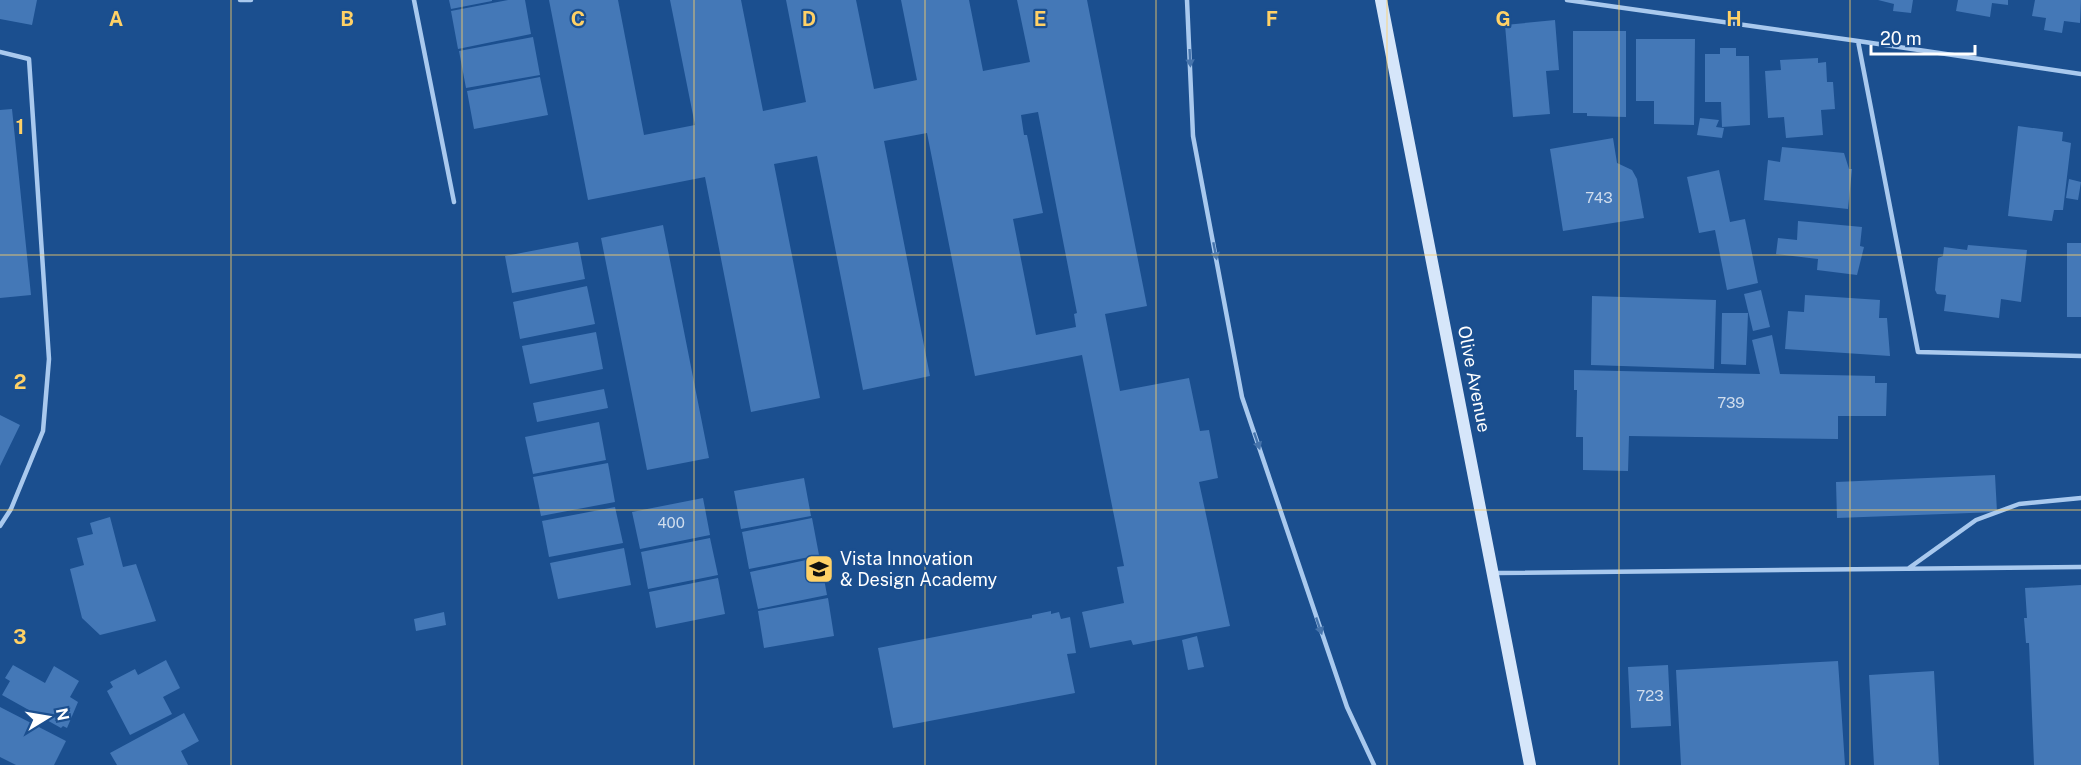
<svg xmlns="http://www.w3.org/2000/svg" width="2081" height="765" viewBox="0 0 2081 765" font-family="'Public Sans',sans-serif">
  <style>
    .building { fill: #4478b7; fill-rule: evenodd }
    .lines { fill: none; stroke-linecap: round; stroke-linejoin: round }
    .service { stroke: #a9c9ee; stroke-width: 4.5 }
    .secondary { stroke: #d6e6fa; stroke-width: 12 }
    .oneway { fill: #4674ac }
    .grid { fill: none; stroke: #ffd166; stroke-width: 1.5; stroke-opacity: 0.55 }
    .labels { text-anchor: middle; stroke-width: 4.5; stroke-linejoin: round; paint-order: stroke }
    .number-label { font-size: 15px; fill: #d0dded }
    .street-label { font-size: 18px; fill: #fff; stroke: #1b4f8f }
    .poi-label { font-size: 18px; fill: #fff; stroke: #1b4f8f; text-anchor: start }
    .grid-label { font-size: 20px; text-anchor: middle; font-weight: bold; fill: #ffd166; stroke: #1b4f8f; stroke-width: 4.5; stroke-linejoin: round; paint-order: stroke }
  </style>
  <rect width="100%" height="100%" fill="#1b4f8f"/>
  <!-- building -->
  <path class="building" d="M0 0H37L32 25 0 19Z
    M449 0H492V1L451 9Z
    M508 0H525L531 34 458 49 451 11Z
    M549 0H618L644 135 695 125 670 0H741L763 111 806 102 786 0H856L874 89 917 80 901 0H969L983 71 1030 62 1017 0H1087L1147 306 1105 314 1120 391 1189 378 1200 431 1209 430 1218 478 1199 482 1230 626 1133 645 1131 640 1090 648 1082 612 1124 603 1117 567 1124 566 1082 355 975 376 927 133 884 141 930 376 863 390 817 156 774 164 820 398 751 412 705 177 588 200ZM1038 112 1077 313 1074 314 1076 327 1036 335 1013 219 1043 213 1027 135H1024L1021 115Z
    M1878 0H1913L1911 13 1893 11 1894 4Z
    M1958 0H2008V5L1992 3 1990 17 1956 11Z
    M2035 0H2081L2080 23 2064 21 2062 33 2044 30 2046 18 2032 16Z
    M1555 20 1559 70 1546 71 1550 114 1513 117 1505 25Z
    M1573 31H1626V117L1587 116V113H1573Z
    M533 37 540 75 466 88 459 51Z
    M1636 39H1695L1694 125 1654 124V101H1636Z
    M1720 48H1736V56H1749L1750 125 1722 127 1721 102H1705V54H1720Z
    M1818 58V63L1826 62 1827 82H1833L1835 109 1821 110 1823 135 1786 138 1784 117 1768 118 1765 71 1781 70 1780 60Z
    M540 77 548 115 474 129 467 91Z
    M12 109 31 295 0 298V110Z
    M1700 118 1719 120 1716 127 1724 128 1722 138 1697 135Z
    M2018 126 2063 132 2062 141 2071 143 2063 210H2054L2052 221 2008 216Z
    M1613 138 1617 163 1632 170 1637 179 1644 218 1563 231 1550 149Z
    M1782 147 1844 153 1849 169H1852L1848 209 1764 200 1768 160 1780 162Z
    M1719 170 1730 222 1745 219 1758 283 1727 290 1715 230 1699 233 1687 177Z
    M2069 179 2081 182 2078 200 2066 198Z
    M1798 221 1862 227 1860 246 1864 247 1857 275 1817 270 1818 259 1776 254 1778 238 1797 240Z
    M663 225 709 458 647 470 601 238Z
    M578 242 585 279 512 293 505 256Z
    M2067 243H2081V317H2067Z
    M1968 245 2027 250 2021 302 2001 299 1999 318 1944 311 1946 295 1937 294 1935 290 1938 258 1943 256 1944 247 1967 250Z
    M587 286 595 324 520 339 513 302Z
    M1761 290 1770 327 1753 331 1744 294Z
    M1805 295 1880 300 1879 318H1887L1890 356 1785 349 1788 311 1804 312Z
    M1592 296 1716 300 1714 369 1591 365Z
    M1722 313H1748L1746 365 1721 364Z
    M596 332 603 369 530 384 522 346Z
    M1772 335 1780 374 1875 376V383H1887L1886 416H1838V439L1629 436 1628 471 1583 470V437H1576L1577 390H1574V370L1760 374 1752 340Z
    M604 389 608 408 537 422 533 403Z
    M0 415 20 425 0 466Z
    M599 422 606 460 533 474 525 437Z
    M608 463 615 502 541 516 533 477Z
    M1995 475 1997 512 1837 518 1836 482Z
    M804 478 811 516 741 529 734 491Z
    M703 498 710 535 640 549 632 512Z
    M615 507 623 543 549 557 542 521Z
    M110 517 123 567 136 564 156 621 100 635 82 618 70 569 84 565 77 538 93 534 90 523Z
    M812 518 819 555 749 569 742 532Z
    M710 538 718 575 648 589 641 552Z
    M624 548 631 585 558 599 550 563Z
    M820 557 827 595 758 609 750 572Z
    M718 578 725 614 656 628 649 592Z
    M2081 585V765H2034L2029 643H2026L2024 618H2027L2025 588Z
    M828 598 834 636 764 648 758 611Z
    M1051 611V614L1059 612 1061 619 1070 617 1076 653 1067 654 1075 693 893 728 878 648 1032 618V615Z
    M444 612 446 625 416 631 414 619Z
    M1197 636 1204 667 1188 670 1182 640Z
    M166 660 180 688 163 697 172 714 130 735 107 691 113 687 110 682 135 669 138 675Z
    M1838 661 1845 765H1681L1676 670Z
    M13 665 45 683 54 666 79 681 70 697 78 702 67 728 63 726 61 728 2 695 10 681 5 678Z
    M1668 665 1671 726 1631 728 1628 667Z
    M1934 671 1939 765H1874L1869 675Z
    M0 707 66 741 54 765H16L0 757Z
    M184 713 199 741 181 751 188 765H117L110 753Z"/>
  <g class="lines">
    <!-- service -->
    <path class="service" d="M240 0H251
      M414 0 454 202
      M1187 0 1193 136 1242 397 1347 707 1374 765
      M1567 0 1858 41
      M0 52 29 59 49 359 43 431 11 509 0 526
      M2081 74 1858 41 1918 352 2081 356
      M1909 568 1976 520 2019 504 2081 498
      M1495 573 2081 567"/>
    <!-- secondary -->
    <path class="secondary" d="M1381 0 1530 765"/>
  </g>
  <!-- one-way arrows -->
  <defs><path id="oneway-solid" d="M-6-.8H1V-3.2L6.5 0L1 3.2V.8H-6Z" transform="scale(1.5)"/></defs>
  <g class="oneway">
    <use href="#oneway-solid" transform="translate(1190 58) rotate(87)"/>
    <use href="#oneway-solid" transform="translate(1215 251) rotate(79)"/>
    <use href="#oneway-solid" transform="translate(1257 441) rotate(71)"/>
    <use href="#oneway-solid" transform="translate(1319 626) rotate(71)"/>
  </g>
  <!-- grid -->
  <path class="grid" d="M231 0V765M462 0V765M694 0V765M925 0V765M1156 0V765M1387 0V765M1619 0V765M1850 0V765M0 255H2081M0 510H2081"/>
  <!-- icons -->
  <defs>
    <g id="school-square" transform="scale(1.5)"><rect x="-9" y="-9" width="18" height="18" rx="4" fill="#ffd166" stroke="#1b4f8f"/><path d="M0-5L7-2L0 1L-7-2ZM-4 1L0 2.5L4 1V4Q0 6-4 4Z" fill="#111"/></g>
  </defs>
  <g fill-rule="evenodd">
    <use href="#school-square" x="819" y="569"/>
  </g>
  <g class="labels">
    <!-- number labels -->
    <g class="number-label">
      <text x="1599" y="203">743</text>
      <text x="1731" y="408">739</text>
      <text x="671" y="528">400</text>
      <text x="1650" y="701">723</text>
    </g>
    <!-- street labels -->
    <g class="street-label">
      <text transform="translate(1474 379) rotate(79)" y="6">Olive Avenue</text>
    </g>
    <!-- poi labels -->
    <g class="poi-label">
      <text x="840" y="565">Vista Innovation<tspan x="840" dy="21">&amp; Design Academy</tspan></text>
    </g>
  </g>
  <g class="grid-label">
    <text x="116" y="26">A</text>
    <text x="347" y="26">B</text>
    <text x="578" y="26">C</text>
    <text x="809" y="26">D</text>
    <text x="1040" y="26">E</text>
    <text x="1272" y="26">F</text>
    <text x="1503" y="26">G</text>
    <text x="1734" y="26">H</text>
    <text x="20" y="134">1</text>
    <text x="20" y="389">2</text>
    <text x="20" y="644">3</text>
  </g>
  <!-- north arrow -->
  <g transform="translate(48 717) rotate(79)" stroke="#1b4f8f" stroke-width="4.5" paint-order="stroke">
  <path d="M0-4.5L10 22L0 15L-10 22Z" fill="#ffffff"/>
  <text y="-9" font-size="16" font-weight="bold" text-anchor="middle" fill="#ffffff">N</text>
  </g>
  <!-- scale -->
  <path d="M1871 45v9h104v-9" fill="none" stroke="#ffffff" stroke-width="3"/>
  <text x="1880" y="45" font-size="18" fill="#ffffff" stroke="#1b4f8f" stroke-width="4.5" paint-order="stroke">20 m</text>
</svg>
